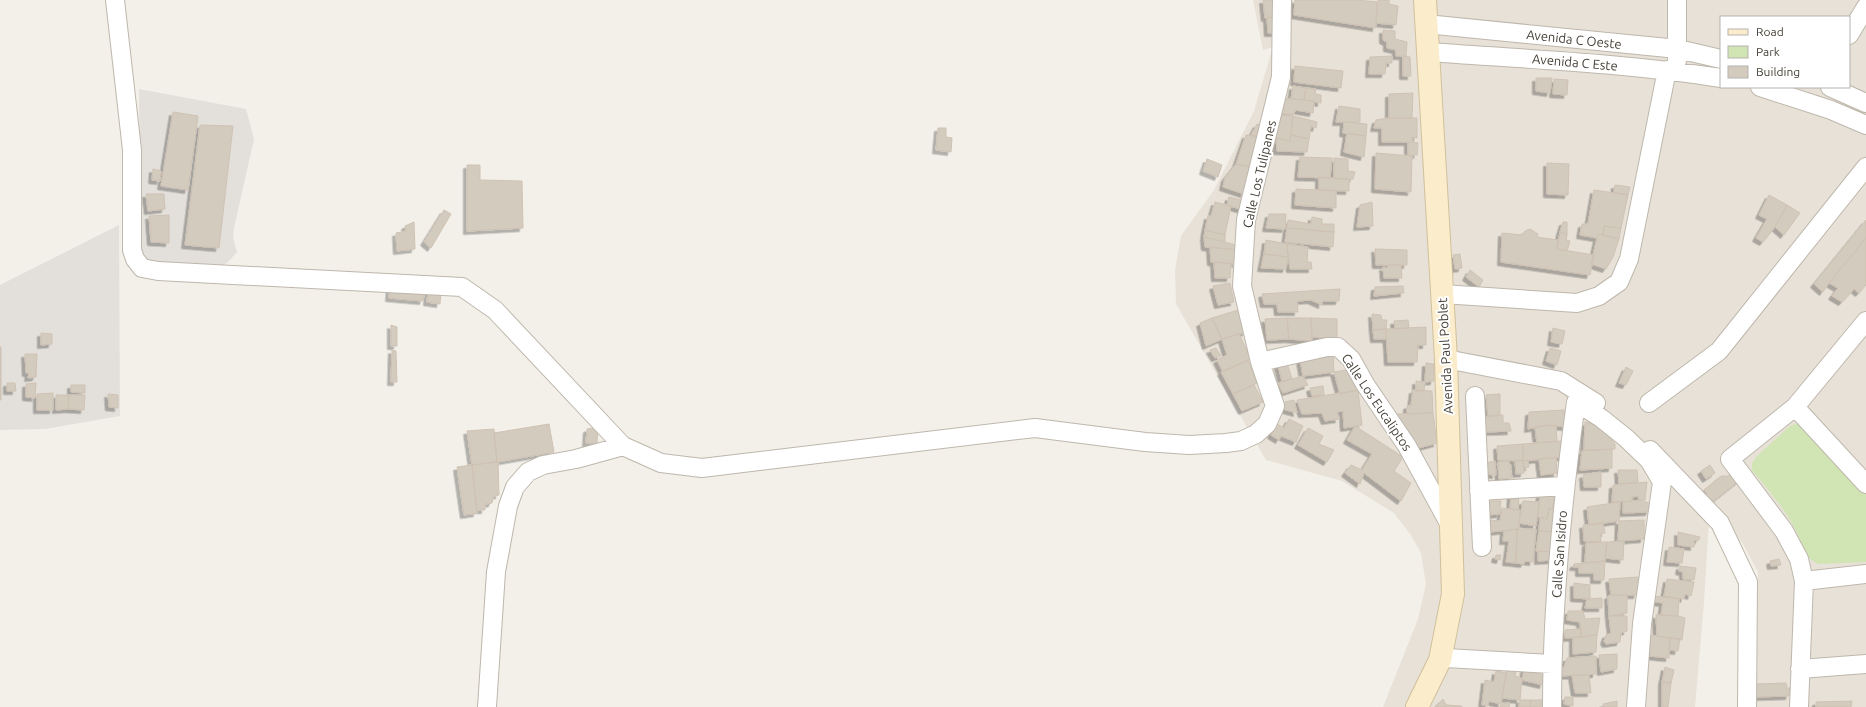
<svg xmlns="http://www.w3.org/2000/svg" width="1866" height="707" viewBox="0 0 1866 707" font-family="Ubuntu,sans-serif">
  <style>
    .residential { fill: #e7e1d7; fill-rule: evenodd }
    .industrial { fill: #e3dfda }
    .green { fill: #d1e5b4 }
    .building { fill: #d4cbbf; stroke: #cfc2b3; filter: url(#shadow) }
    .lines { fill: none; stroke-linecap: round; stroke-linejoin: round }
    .street-casing { stroke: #beb7ac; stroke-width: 20 }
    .secondary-casing { stroke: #d0c09b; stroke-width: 24 }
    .street { stroke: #fff; stroke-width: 18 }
    .secondary { stroke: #fbedcb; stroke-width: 22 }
    .labels { text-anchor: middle; stroke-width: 4; stroke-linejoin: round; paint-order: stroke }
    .street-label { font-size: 13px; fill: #464038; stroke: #fff }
  </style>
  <defs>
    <filter id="shadow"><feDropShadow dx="-3.5" dy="3.5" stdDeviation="0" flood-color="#0004"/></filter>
  </defs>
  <rect width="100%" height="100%" fill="#f3f0e9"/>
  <!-- residential -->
  <path class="residential" d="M1253 0H1866V707H1754L1758 572 1743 544 1710 503 1704 602 1695 707H1383L1418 619 1426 584 1421 553 1411 535 1394 513 1342 481 1266 460 1176 304 1175 270 1181 236 1214 190 1254 111 1273 47 1263 50ZM1721 17H1849V87H1721Z"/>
  <!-- industrial -->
  <path class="industrial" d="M139 89 246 109 254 139 234 228 233 238 237 252 227 263 216 268 159 264 144 257 140 247Z
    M119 225 120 416 45 429 0 430V285Z"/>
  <!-- green -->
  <path class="green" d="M1800 423 1807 426 1866 494V562L1819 564C1804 558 1803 546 1797 533 1786 509 1768 490 1752 470V463L1757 456 1790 426Z"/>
  <!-- building -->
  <path class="building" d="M1263 0H1279L1280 16 1265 18Z
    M1295 0H1356L1377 2 1376 28 1294 15Z
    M1378 0H1389V4L1398 6 1396 25 1376 23Z
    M1277 17 1278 33H1268L1267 18Z
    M1383 30 1395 31V39L1407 42 1406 56H1396V50L1387 48V42L1383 40Z
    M1392 56V63H1386L1385 74H1369L1370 57Z
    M1403 56 1410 57 1411 76H1403Z
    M1295 66 1343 71 1341 88 1294 82Z
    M1536 78H1552L1550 93 1536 91Z
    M1554 79 1568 80 1567 95 1553 94Z
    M1293 86 1306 88 1304 100 1291 99Z
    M1306 88 1316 89 1315 94 1321 95V103L1304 100Z
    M1413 93 1412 118H1389V94Z
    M1283 98 1314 101 1313 113 1296 110 1293 115 1280 113Z
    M1339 106 1360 109V122H1336Z
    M173 112 198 116 188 190 161 186Z
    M1279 115 1293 116 1290 141 1276 138Z
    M1293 116 1317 122 1316 128 1311 126 1309 139 1291 135Z
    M1389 118H1417V138L1412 137V142H1382V128H1374L1376 120Z
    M1344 122 1367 124 1366 136 1343 133Z
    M1257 124 1264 126 1259 137 1251 135Z
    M200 125 233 126 219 248 185 245Z
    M938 128H946V137L952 138 951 152 936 150Z
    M1347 133 1366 136 1364 157 1344 152Z
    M1246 135 1259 137 1250 167 1236 164Z
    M1291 135 1309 139 1307 152 1277 151 1276 138 1290 141Z
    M1408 142 1418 143 1417 155H1408Z
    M1376 153 1412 156 1411 192 1375 189Z
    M1300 157 1332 158 1330 178 1298 177Z
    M1334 158 1348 159V171L1355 172 1353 179H1334Z
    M1207 159 1222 165 1218 177 1203 171Z
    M1547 163 1569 164 1568 195 1547 194Z
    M1236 164 1250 167 1244 194 1223 187 1225 178Z
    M467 165H480V180L522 181 523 228 467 231Z
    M153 169 161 171 160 181 152 180Z
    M1319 177 1349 179V191L1319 190Z
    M1615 185 1630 187 1628 195 1614 192Z
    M1296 189 1336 191V208L1295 205Z
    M1594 190 1628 195 1621 228 1604 226 1603 235 1598 234 1597 238 1580 235 1582 224H1588Z
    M146 194H164L165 209 148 211Z
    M1769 195 1787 205 1775 227 1763 242 1756 238 1767 219 1759 215Z
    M1229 197 1245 201 1243 210 1227 205Z
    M1215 202 1231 206 1225 235 1205 230 1208 216H1211Z
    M1372 202 1373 226 1357 227 1360 205Z
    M1787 205 1800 213 1784 235 1775 227Z
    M444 210 451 214 431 248 424 242Z
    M1269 214H1286L1285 229 1266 228Z
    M169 215V243L151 242 149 216Z
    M1312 217 1322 219V224H1334V232L1287 228 1288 220 1311 224Z
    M1866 220V238L1829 283 1823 292 1814 284Z
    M414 222 415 249 397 251 396 233 406 231 405 226Z
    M1563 222H1567V235L1560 232Z
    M1604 226 1621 228 1619 239 1603 235Z
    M1287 228 1334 232 1333 247 1285 242Z
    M1530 229 1538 234 1537 237 1558 240 1557 249 1594 255 1590 275 1501 262 1502 233 1522 235 1525 231Z
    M1205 230 1225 235V242L1204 237Z
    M1560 232 1567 235 1566 240 1570 241 1567 251 1557 249Z
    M1598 234 1619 239 1613 257 1606 269 1591 264Z
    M1204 237 1240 246V250L1205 247Z
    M1866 238V285L1859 293 1854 289 1842 302 1832 296 1838 288 1829 283Z
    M1266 240 1287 244 1288 257 1264 254Z
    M1287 244 1308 247 1307 262H1311L1312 269H1290Z
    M1210 247 1236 250V264L1211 262Z
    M1375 249 1407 250V265H1376Z
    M1264 254 1288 257 1286 269 1261 268Z
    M1460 254 1462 268 1455 269 1453 255Z
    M1214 262 1231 264 1230 278H1215Z
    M1388 265H1401L1402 278H1384L1383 267 1388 268Z
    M1470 270 1483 280 1479 287 1466 277Z
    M1230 283 1234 302 1218 305 1213 286Z
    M1403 286 1404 293 1374 296 1375 287Z
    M390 287 425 291 423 301 389 298Z
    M1340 289 1339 301H1322V305L1311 300 1297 301 1298 312H1278L1277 304H1264L1262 294Z
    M428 291 441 293 440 304 427 302Z
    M1238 310 1246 332 1222 339 1212 318Z
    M1372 314 1381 315 1382 320H1387L1386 329 1373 330Z
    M1212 318 1222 339 1206 346 1200 323Z
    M1287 318 1289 339 1267 340 1265 319Z
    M1287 318H1311L1312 341 1289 339Z
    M1311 318 1337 319V339L1312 337Z
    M1408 320 1409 328 1395 329 1394 321Z
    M391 325 397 327V346H391Z
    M1426 327V345H1418L1417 362H1388L1386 329Z
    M1553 328 1565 331 1562 344 1551 342Z
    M1386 329V339H1374L1373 330Z
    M41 333 52 334V344L41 345Z
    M1239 334 1251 359 1223 372 1217 360 1227 355 1222 339Z
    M0 347H1V400H0Z
    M1216 348 1221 356 1215 358 1210 350Z
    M1550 348 1561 351 1557 365 1546 361Z
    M392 350 396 351 397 382H391Z
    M1333 352 1334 372 1303 376 1300 359Z
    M25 354H37L36 377 28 378 29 373H26Z
    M1248 360 1257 383 1233 394 1221 372Z
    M1287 363 1292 379 1282 381 1278 365Z
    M1426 363 1434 364V381L1425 382Z
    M1626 367 1633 371 1626 385 1619 383Z
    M1352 369 1362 389 1340 394 1334 372Z
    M1303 376 1308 385 1283 393 1278 383Z
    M1416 381 1425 382 1424 391H1416Z
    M7 383H15L16 391H7Z
    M36 383 35 398 26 397V384Z
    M71 385H85V393L71 392Z
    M1254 385 1263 402 1242 411 1233 394Z
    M1323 386 1324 395 1312 396 1310 388Z
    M1358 390 1362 425 1344 428 1343 411 1337 412 1339 419 1325 421 1322 413 1302 414 1297 400Z
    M1413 390 1432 391 1433 413 1407 414V406L1411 405Z
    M53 393V410H37V394Z
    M108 394 118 395V408L109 407Z
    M1500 394V415L1488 416 1486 395Z
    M56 395H69L68 409 56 410Z
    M69 395H85L84 410 68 409Z
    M1294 400 1297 413 1283 409 1285 402Z
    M1564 410 1566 427 1548 425 1528 429 1529 412Z
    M1433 413 1437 443 1419 448 1397 414Z
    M1503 415V423H1509L1511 431 1485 432V417Z
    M1289 419 1303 426 1296 442 1281 436 1279 440 1271 435 1277 424 1284 428Z
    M1585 422 1591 423 1604 431 1615 444V449L1584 450Z
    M549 424 554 452 497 462 494 433Z
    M1548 425 1556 426 1557 441 1537 443 1535 427Z
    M1355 426 1403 457 1394 471 1411 483 1401 501 1364 473 1360 484 1345 473 1351 465 1362 470 1372 454 1347 440Z
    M598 427 597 443H586L587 429Z
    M1308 428 1323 436 1319 444 1334 450 1327 462 1298 445Z
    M494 429 497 462 472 465 467 431Z
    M1562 441 1563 457 1523 461V444Z
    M1523 444V461L1498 460 1497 446Z
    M1612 449V468L1580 470 1582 451Z
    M1556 457 1557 473 1541 475 1539 459Z
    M1515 460 1523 461 1524 473 1516 474Z
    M1528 460 1529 467 1524 468 1523 461Z
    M1495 461 1496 475 1484 474 1485 463Z
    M1509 461 1512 478 1499 479 1498 462Z
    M497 462H498L499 495 493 497 492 503 485 504V510H477L472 465Z
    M472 465 477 513 464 515 457 467Z
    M1710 465 1715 473 1706 479 1701 471Z
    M1618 470H1637L1638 482 1619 484Z
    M1601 472V487H1584L1583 475Z
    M1733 473 1740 480 1711 503 1705 496 1707 494 1704 490 1721 476H1728Z
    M1647 482 1645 500H1639L1638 496 1632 497V501L1612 502 1613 485Z
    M1540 494 1555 496 1552 509 1549 508 1547 519 1538 517Z
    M1511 495H1519L1518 510 1510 509Z
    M1641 500 1651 504 1649 512 1623 513V502Z
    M1487 501H1501L1500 514 1486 515Z
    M1523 501 1539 502 1536 526 1519 523Z
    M1620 502 1619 521 1589 525 1587 507Z
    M1553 505H1557L1556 532 1539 531 1540 517 1547 519 1549 508 1552 509Z
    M1502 508 1520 510 1519 529 1490 532 1489 520 1500 521Z
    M1644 520V539L1618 541 1619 521Z
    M1603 523 1605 533 1600 534 1601 542 1584 541 1583 525Z
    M1517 529 1516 563 1506 562 1509 541H1503L1504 531Z
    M1517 529H1536L1533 562 1525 561 1524 564 1516 563Z
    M1539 531 1556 532 1552 552 1536 551Z
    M1678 532 1700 537 1698 541 1694 540V547L1678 545Z
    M1624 541 1623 560 1605 558 1607 542Z
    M1607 542 1605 561 1585 563 1586 543Z
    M1669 547 1684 549 1682 563 1667 562Z
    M1538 551 1552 552V560L1538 561Z
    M1496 555H1501L1500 560 1495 559Z
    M1779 559 1781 565 1771 566 1770 561Z
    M1605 561 1604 580H1594V573H1579V567H1573L1574 564Z
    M1680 566 1696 568 1694 580 1683 579V572L1679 571Z
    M1639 577 1637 595H1611L1609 579Z
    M1667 579 1694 582 1691 596 1685 594 1684 599 1664 596Z
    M1574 583 1590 585V599L1574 598Z
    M1611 595H1627V613L1609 616 1608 596Z
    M1654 596 1679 599 1678 616 1661 615 1663 603 1652 601Z
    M1602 598V608H1585L1587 599Z
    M1568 611H1583L1585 619 1600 618 1597 635 1581 637 1580 622 1567 620Z
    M1656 615 1678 616 1685 618 1682 640 1657 636Z
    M1609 616H1627V631L1621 633 1620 642 1606 644 1604 641 1606 635 1611 633Z
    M1581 629V637L1565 638V630Z
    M1597 635 1596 652 1573 654V638Z
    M1650 635 1670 638 1669 658 1649 656Z
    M1670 638 1680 639 1678 651 1669 650Z
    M1617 654V669L1601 672 1599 655Z
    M1596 656V674L1560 676V668L1564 667 1567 658Z
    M1525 666 1545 669 1543 685 1522 680Z
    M1665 667 1674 670 1671 683 1662 682Z
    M1507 669 1516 671 1515 676 1522 678 1520 700 1502 698Z
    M1496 671 1506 673 1501 704 1489 701 1488 706 1482 705 1485 680 1494 682Z
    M1572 675H1589L1591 693H1575Z
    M1662 682 1671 683 1668 707H1662Z
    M1786 683 1787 688H1790L1789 696 1756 697 1757 684Z
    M1565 697H1573V706L1564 704Z
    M1443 699 1446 705 1445 707H1435Z
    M1520 700H1531L1530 707H1519Z
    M1531 700H1542L1541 707H1530Z
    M1617 701V707H1604L1603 704Z
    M1852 701 1851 707H1816V702Z
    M1510 703 1509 707H1500L1501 704Z
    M1446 705 1462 706V707H1445Z"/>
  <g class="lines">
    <!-- street casing -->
    <g class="street-casing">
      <path id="street" d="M115 0 132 150V250L135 259 142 268 158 271 462 287 495 310 623 446 661 463 702 468 1035 428 1145 442 1189 445 1226 443 1241 441 1256 434 1267 424 1275 406 1260 362 1242 286 1246 220 1281 77 1282 0
        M1426 24 1678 49 1721 59
        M1849 35 1866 7
        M1428 52C1525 59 1624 63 1721 78
        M1677 61V0
        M1760 87 1831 110 1866 125
        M1830 87 1866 103
        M1442 294 1577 303 1599 296 1619 282 1629 259 1667 70
        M1446 359 1561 381 1596 403
        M1260 362 1327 347H1338L1351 359 1365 384 1407 446 1451 527
        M1475 396 1482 547
        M1649 403 1719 351 1866 167
        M1795 407 1866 484
        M1650 450 1720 523 1748 582 1747 707
        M1479 491 1565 486
        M1804 581 1866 574
        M1440 660 1446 658 1552 664
        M1800 669 1866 664
        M487 707 496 572 508 506 515 487 528 472 543 465 576 459 623 446
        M1552 707C1552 604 1562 504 1576 402L1601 418 1626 438 1649 460 1662 482 1642 624 1636 707
        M1799 707 1804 581 1799 559 1784 531 1730 459 1795 407 1866 321"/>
    </g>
    <!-- secondary casing -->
    <g class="secondary-casing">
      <path id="secondary" d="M1417 707 1440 660 1453 594 1446 359 1425 0"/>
    </g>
    <!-- street -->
    <use href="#street" class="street"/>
    <!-- secondary -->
    <use href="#secondary" class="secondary"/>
  </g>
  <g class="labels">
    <!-- street labels -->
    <g class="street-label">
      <text transform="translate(1574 39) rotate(6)" y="5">Avenida C Oeste</text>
      <text transform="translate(1575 62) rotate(5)" y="5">Avenida C Este</text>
      <text transform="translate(1259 174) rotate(-77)" y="5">Calle Los Tulipanes</text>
      <text transform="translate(1445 356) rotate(-93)" y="5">Avenida Paul Poblet</text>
      <text transform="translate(1377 402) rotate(56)" y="5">Calle Los Eucaliptos</text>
      <text transform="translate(1559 554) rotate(-86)" y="5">Calle San Isidro</text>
    </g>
  </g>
  <!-- legend -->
  <rect x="1720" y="16" width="130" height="72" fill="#ffffff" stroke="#b5b3af"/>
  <rect x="1728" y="29" width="20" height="6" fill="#fbedcb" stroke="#b5b3af"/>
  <text x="1756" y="36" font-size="12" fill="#464038">Road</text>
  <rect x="1728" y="46" width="20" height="12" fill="#d1e5b4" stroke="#b5b3af"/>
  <text x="1756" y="56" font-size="12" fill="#464038">Park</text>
  <rect x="1728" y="66" width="20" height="12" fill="#d4cbbf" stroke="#b5b3af"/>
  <text x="1756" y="76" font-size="12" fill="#464038">Building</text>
</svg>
